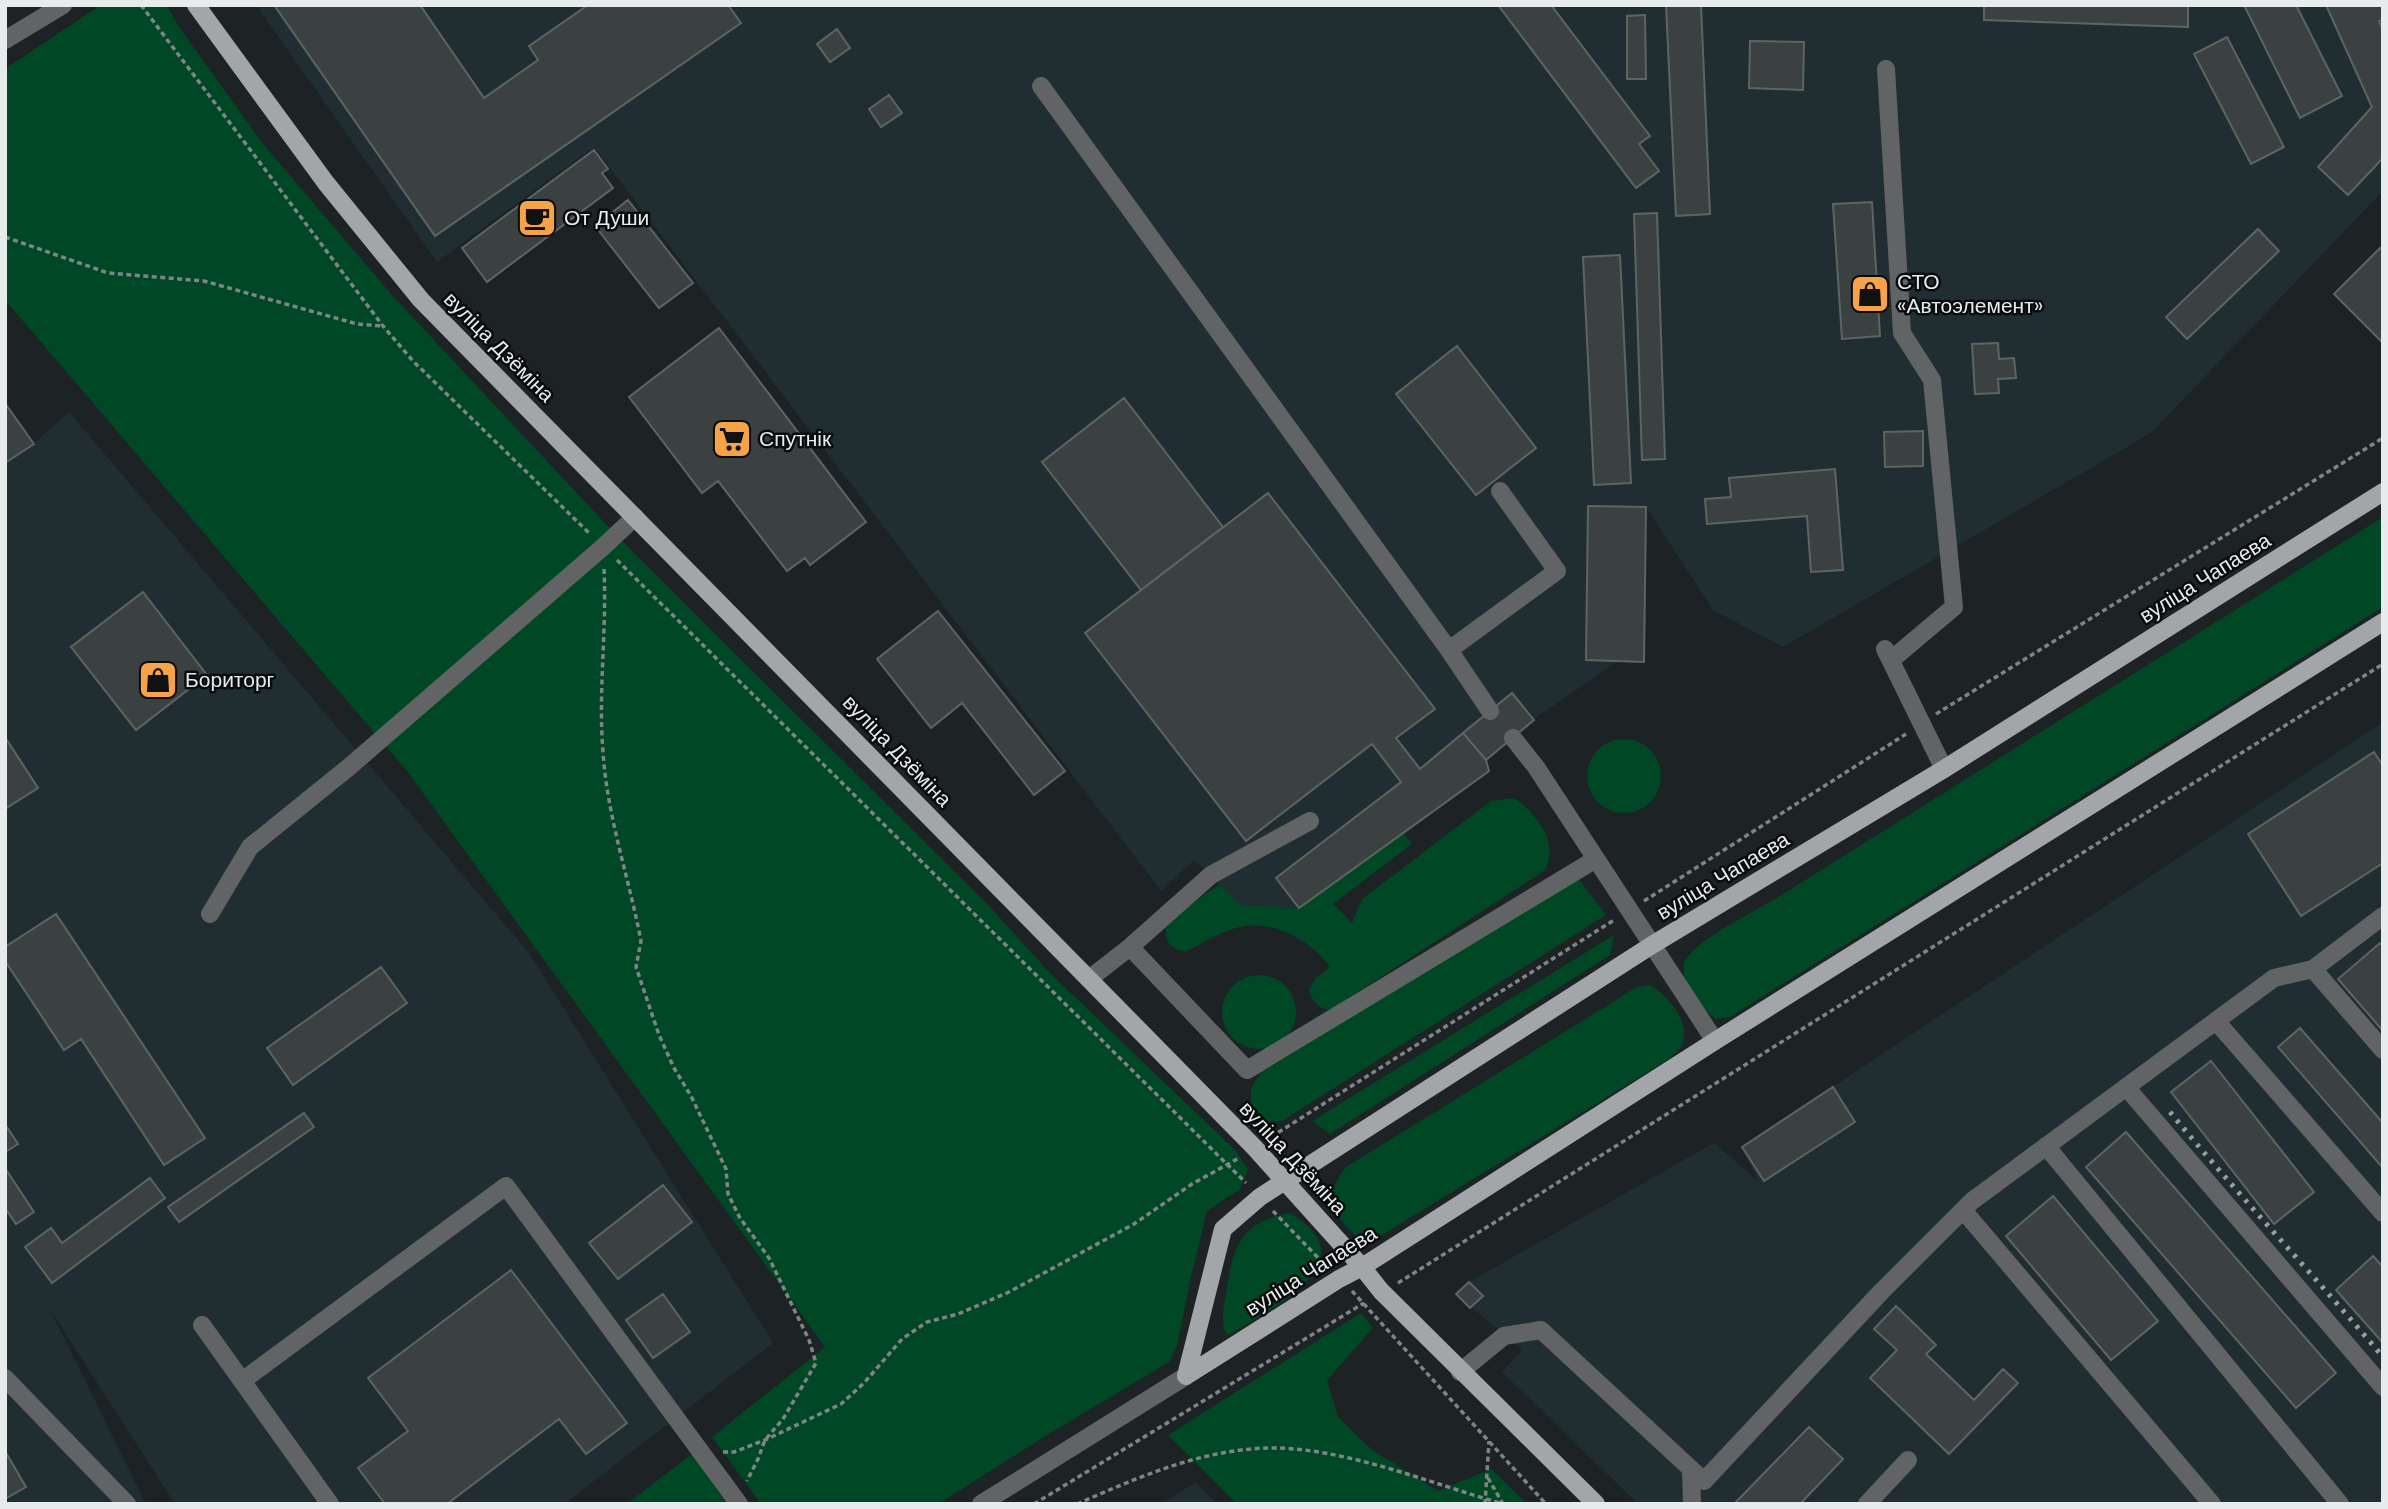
<svg xmlns="http://www.w3.org/2000/svg" width="2388" height="1509" viewBox="0 0 2388 1509" font-family="'DM Sans',sans-serif">
  <style>
    .built { fill: #212e31 }
    .green { fill: #004725 }
    .building { fill: #3b4140; stroke: #5e6463; stroke-width: 2 }
    .lines { fill: none; stroke-linecap: round; stroke-linejoin: round }
    .minor-tunnel { stroke: #3b4042; stroke-width: 18; stroke-dasharray: 18 9; stroke-linecap: butt }
    .path { stroke: #7f8485; stroke-width: 3.5; stroke-dasharray: 5 3.5; stroke-linecap: butt }
    .minor { stroke: #626365; stroke-width: 18 }
    .major { stroke: #a2a6a9; stroke-width: 18 }
    .rail { stroke: #9b9fa0; stroke-width: 5; stroke-dasharray: 3.5 7; stroke-linecap: butt }
    .labels { text-anchor: middle; stroke-width: 5; stroke-linejoin: round; paint-order: stroke }
    .poi-label { font-size: 21px; fill: #e7ebeb; stroke: #090b0c; text-anchor: start }
    .street-label { font-size: 21px; fill: #e7ebeb; stroke: #090b0c }
  </style>
  <rect width="100%" height="100%" fill="#1d2224"/>
  <!-- built -->
  <path class="built" d="M256 5H2383V191L2151 433 1783 647 1713 610 1646 507 1644 662 1618 661 1534 719 1486 760 1489 771 1299 908 1240 905 1194 860 1161 891 594 147 437 262Z
    M69 412 529 953 773 1343 564 1504H175L48 1306 146 1504H5V463L34 443Z
    M2383 722V1504H1638L1502 1372 1522 1350 1456 1294 1469 1282 1714 1143 1758 1181 1742 1147Z
    M1196 1482 1217 1504H1161Z"/>
  <!-- green -->
  <path class="green" d="M101 5H167L179 27 264 145 392 295 617 536 990 907 1050 973 1235 1150 1248 1169 1240 1189 1207 1211 1191 1277 1177 1346 1169 1362 1044 1437 938 1504H761L712 1437 825 1347 407 771 5 300V69Z
    M2383 517V607L1730 1017 1716 1019C1702 1008 1679 985 1684 964 1690 943 1753 912 1772 901Z
    M1587 776a37 37 0 1 1 74 0a37 37 0 1 1-74 0Z
    M1514 798C1537 813 1561 846 1544 871L1330 1010C1317 1008 1314 1003 1309 991L1315 979 1330 967C1312 942 1277 922 1245 926 1225 929 1203 943 1185 952 1170 947 1165 943 1166 927L1184 909 1220 884 1240 905 1299 908 1403 832 1412 844 1333 904 1352 923 1362 899 1491 801Z
    M1578 878 1606 915 1282 1121 1268 1122 1251 1106V1089L1260 1073Z
    M1614 935 1610 955 1330 1134 1312 1121Z
    M1222 1012a37 37 0 1 1 74 0a37 37 0 1 1-74 0Z
    M1650 985C1668 995 1693 1024 1681 1047 1679 1051 1672 1055 1669 1059L1377 1238 1361 1240C1333 1215 1320 1200 1346 1167L1637 987Z
    M1290 1213C1303 1220 1315 1230 1320 1244 1331 1283 1256 1317 1229 1335L1225 1332C1221 1318 1224 1304 1227 1289 1233 1244 1243 1221 1290 1213Z
    M1361 1313 1373 1328 1327 1380 1338 1417 1371 1449 1438 1491 1491 1469 1527 1504H1237L1168 1435Z
    M692 1454 727 1504H627Z"/>
  <!-- building -->
  <path class="building" d="M274 5H420L484 98 538 60 529 46 588 5H728L741 23 435 236Z
    M1498 5H1551L1650 136 1639 144 1659 171 1636 188Z
    M1666 5H1701L1710 214 1676 216Z
    M1984 5H2188V27L1984 20Z
    M2244 5H2296L2342 96 2300 118Z
    M2326 5H2383V20L2379 21 2383 31V158L2348 195 2318 167 2372 107Z
    M1645 15 1646 79H1627V16Z
    M837 29 850 48 830 62 817 44Z
    M2227 37 2284 147 2251 164 2194 54Z
    M1750 41 1804 42 1803 90 1749 88Z
    M889 95 902 113 881 127 869 109Z
    M594 150 608 169 602 173 613 188 487 282 462 248Z
    M628 200 693 283 659 308 595 226Z
    M1872 202 1880 336 1842 339 1833 204Z
    M1657 213 1665 459 1642 460 1634 214Z
    M2258 229 2279 251 2187 339 2166 317Z
    M2380 248 2383 251V343L2334 294Z
    M1620 255 1631 483 1594 485 1583 257Z
    M719 328 866 522 810 565 805 558 787 571 718 481 702 493 629 397Z
    M1998 343 1999 359 2014 358 2016 378 1998 379 1999 393 1975 394 1972 344Z
    M1457 346 1536 448 1476 495 1396 394Z
    M1124 398 1223 527 1141 590 1042 462Z
    M7 406 34 444 5 463V407Z
    M1923 431V466L1885 467 1884 432Z
    M1835 469 1843 570 1811 572 1807 516 1707 524 1705 499 1731 497 1729 478Z
    M1268 493 1435 709 1396 738 1420 769 1463 733 1486 760 1489 771 1299 908 1276 878 1401 782 1372 744 1246 841 1085 633Z
    M1588 506 1646 507 1644 662 1586 660Z
    M143 592 207 675 136 730 71 647Z
    M938 611 1065 771 1034 795 962 703 931 728 877 659Z
    M1512 693 1534 720 1486 760 1463 733Z
    M5 737 38 788 5 809Z
    M2374 752 2383 766V863L2301 916 2248 834Z
    M56 914 205 1138 164 1165 81 1039 64 1050 5 961V947Z
    M2380 943 2383 946V1031L2338 979Z
    M381 967 407 1003 293 1085 267 1048Z
    M2300 1028 2383 1123V1168L2278 1047Z
    M2211 1061 2314 1192 2274 1224 2171 1092Z
    M1833 1087 1855 1122 1764 1181 1742 1147Z
    M304 1113 314 1127 179 1222 168 1207Z
    M5 1124 18 1144 5 1152Z
    M2126 1132 2336 1373 2296 1408 2086 1167Z
    M5 1168 34 1212 16 1224 5 1208Z
    M150 1178 165 1198 52 1283 25 1247 51 1228 62 1243Z
    M663 1185 692 1222 618 1279 589 1243Z
    M2053 1196 2158 1321 2111 1360 2006 1236Z
    M2373 1256 2383 1267V1343L2336 1290Z
    M511 1270 627 1423 586 1454 559 1419 447 1504H385L358 1468 408 1431 368 1378Z
    M1469 1282 1483 1296 1470 1308 1456 1294Z
    M663 1294 690 1332 653 1358 626 1320Z
    M1896 1306 1936 1345 1926 1354 1974 1400 2003 1369 2018 1383 1949 1454 1870 1378 1897 1350 1874 1329Z
    M1809 1427 1843 1459 1800 1504H1734Z
    M5 1451 26 1487 5 1499Z"/>
  <g class="lines">
    <!-- minor-tunnel -->
    <path class="minor-tunnel" d="M1490 711 1513 738"/>
    <!-- path -->
    <path class="path" d="M141 5 383 326 413 361 589 533
      M5 237 108 273 204 281 357 324 383 326
      M617 560 1246 1183
      M604 569C607 630 598 691 603 752 607 816 629 878 641 941L636 967 659 1035 674 1068 691 1096 726 1169 728 1194 740 1218 769 1258 809 1340 816 1363 783 1419 765 1440 758 1459 747 1481
      M1936 714 2383 438
      M1644 901 1906 734
      M1271 1137 1614 920
      M1273 1211 1326 1266
      M1398 1283 2383 664
      M1352 1291 1546 1504
      M723 1452H734L765 1440 841 1404 864 1383 902 1339 927 1322 958 1314 1009 1292 1134 1224 1192 1184 1239 1158
      M1488 1478 1503 1504
      M1034 1504 1364 1303
      M1077 1504C1139 1477 1202 1449 1270 1448 1343 1447 1433 1484 1503 1504
      M1485 1504 1489 1441"/>
    <!-- minor -->
    <path class="minor" d="M5 40 63 5
      M1886 69 1902 333 1932 380 1954 607 1891 660
      M1041 86 1449 650
      M1885 649 1944 769
      M1490 711 1449 650 1557 571 1500 491
      M1513 738 1536 767 1715 1041
      M1310 821 1211 875 1130 947 1247 1070 1596 859
      M210 914 250 847 349 767 603 547 635 517
      M2313 969 2383 1050
      M1089 979 1130 947
      M2216 1021 2383 1213
      M2126 1087 2383 1387
      M2046 1146 2340 1504
      M1963 1210 2212 1504
      M202 1325 330 1504
      M1460 1372 1504 1336 1541 1330 1704 1481 1882 1291 1972 1201 2274 978 2313 969 2383 916
      M5 1378 127 1504
      M242 1381 506 1186 739 1504
      M1691 1469 1692 1504
      M981 1504 1186 1376
      M1867 1504 1908 1460"/>
    <!-- major -->
    <path class="major" d="M196 5 326 183 421 300 1254 1147 1362 1267 1381 1291 1596 1504
      M1186 1376 1223 1229 1260 1197 1652 945 1944 769 2383 492
      M1186 1376 1339 1279 1362 1267 1715 1041 2383 622"/>
    <!-- rail -->
    <path class="rail" d="M2170 1112C2239 1196 2313 1274 2383 1357"/>
  </g>
  <!-- icons -->
  <defs>
    <g id="cafe-square" transform="scale(2.0125)"><rect x="-9" y="-9" width="18" height="18" rx="4" fill="#f6a247" stroke="#090b0c"/><path d="M-5.5-4.5H6V0H3Q3 3.5 0 3.5H-2.5Q-5.5 3.5-5.5 0ZM3-3.2v2h1.7v-2ZM-6 4.5H4V6H-6Z" fill="#111"/></g>
    <g id="shop-square" transform="scale(2.0125)"><rect x="-9" y="-9" width="18" height="18" rx="4" fill="#f6a247" stroke="#090b0c"/><path d="M-5-2.5h2.3a2.7 3.5 0 0 1 5.4 0H5L5.5 6h-11ZM-1.5-2.5h3a1.5 2.3 0 0 0-3 0Z" fill="#111"/></g>
    <g id="supermarket-square" transform="scale(2.0125)"><rect x="-9" y="-9" width="18" height="18" rx="4" fill="#f6a247" stroke="#090b0c"/><path d="M-6-5.5h2.5l.6 2H6L4.5 2H-2.5L-4.4-4H-6ZM-1.5 3.2a1.3 1.3 0 1 0 .1 0ZM3 3.2a1.3 1.3 0 1 0 .1 0Z" fill="#111"/></g>
  </defs>
  <g fill-rule="evenodd">
    <use href="#cafe-square" x="537" y="218"/>
    <use href="#shop-square" x="1870" y="294"/>
    <use href="#supermarket-square" x="732" y="439"/>
    <use href="#shop-square" x="158" y="680"/>
  </g>
  <g class="labels">
    <!-- poi labels -->
    <g class="poi-label">
      <text x="564" y="225">От Души</text>
      <text x="1897" y="289">СТО<tspan x="1897" dy="24">«Автоэлемент»</tspan></text>
      <text x="759" y="446">Спутнік</text>
      <text x="185" y="687">Бориторг</text>
    </g>
    <!-- street labels -->
    <g class="street-label">
      <text transform="translate(499 347) rotate(45)" y="7">вуліца Дзёміна</text>
      <text transform="translate(2205 578) rotate(-32)" y="7">вуліца Чапаева</text>
      <text transform="translate(897 751) rotate(46)" y="7">вуліца Дзёміна</text>
      <text transform="translate(1723 876) rotate(-31)" y="7">вуліца Чапаева</text>
      <text transform="translate(1293 1158) rotate(47)" y="7">вуліца Дзёміна</text>
      <text transform="translate(1311 1271) rotate(-32)" y="7">вуліца Чапаева</text>
    </g>
  </g>
  <!-- border -->
  <rect width="2388" height="1509" fill="none" stroke="#e7ebeb" stroke-width="14"/>
</svg>
